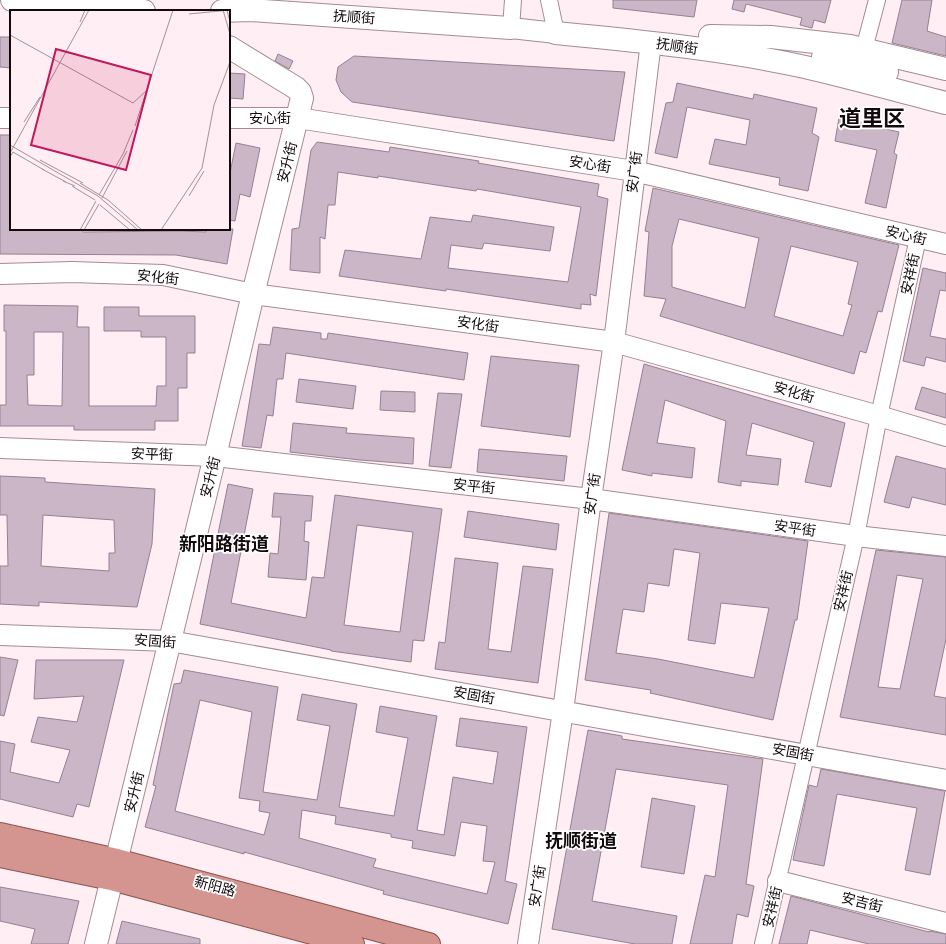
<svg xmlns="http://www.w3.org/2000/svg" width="946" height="944" viewBox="0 0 946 944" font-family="'Work Sans','Noto Sans SC',sans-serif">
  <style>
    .building { fill: #cab6c7; stroke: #948191; fill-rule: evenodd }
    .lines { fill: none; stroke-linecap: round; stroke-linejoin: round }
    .minor-casing { stroke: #a58b93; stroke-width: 18 }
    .tertiary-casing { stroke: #a58b93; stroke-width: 22 }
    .secondary-casing { stroke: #a58b93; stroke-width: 24 }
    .trunk-casing { stroke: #89534f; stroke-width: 24 }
    .minor { stroke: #fff; stroke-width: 16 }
    .tertiary { stroke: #fff; stroke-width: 20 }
    .secondary { stroke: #fff; stroke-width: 22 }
    .trunk { stroke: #d4948f; stroke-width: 22 }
    .labels { text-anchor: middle; stroke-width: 3.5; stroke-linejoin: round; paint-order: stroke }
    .street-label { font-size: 14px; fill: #130a0d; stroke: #fff }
    .district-label { font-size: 18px; font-weight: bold; fill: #130a0d; stroke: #fff }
    .town-label { font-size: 22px; font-weight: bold; fill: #130a0d; stroke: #fff }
    .inset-road { fill: none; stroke: #a19397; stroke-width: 1 }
    .view { fill: #c2185b; fill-opacity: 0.15; stroke: #c2185b; stroke-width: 2 }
    .inset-edge { fill: none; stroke: #130a0d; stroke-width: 2 }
  </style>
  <rect width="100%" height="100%" fill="#ffeef3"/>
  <!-- building -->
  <path class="building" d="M613 0H697L694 17 613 8Z
    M734 0H831L825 23 814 20 812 28 800 25 802 18 746 4 744 12 732 9Z
    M902 0H932L927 31 946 37V56L892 43Z
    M0 37H11V68L0 67Z
    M278 54 293 61 289 69 275 61Z
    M354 56 625 72 614 141 352 102 341 92 336 80 338 67Z
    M229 73 245 74 243 99 229 98Z
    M677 83 753 99 754 94 817 108 812 133 819 137 808 191 779 185 780 178 709 164 715 139 746 145 750 120 687 107 677 158 655 153 666 103 673 102Z
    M839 118 899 132 894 153 897 155 886 208 865 203 877 150 835 141Z
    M0 135H11V229H82L83 232 180 231 206 232V229H233L227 264 176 255 0 254Z
    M317 142 389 152 390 147 479 161 478 163 599 184 597 196 608 199 596 296 590 294 591 305 581 304V309L446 289V291L339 276 345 250 421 259 430 217 471 222 473 215 554 227 550 251 484 243 482 249 451 245 448 268 568 282 581 207 477 189 476 191 378 176V178L338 172 335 205H328L325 239 320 237V273L290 270 292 229 299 228 311 150Z
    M236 143 260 148 250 197 240 194 235 221 229 220V178Z
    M653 188 899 245 882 312 878 311 866 353 860 351 854 374 660 316 666 299 644 296 649 232 645 231ZM679 219 759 238 745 308 672 287V246ZM791 246 858 262 848 304 852 305 843 336 774 316Z
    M923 268 946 273V291L940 290 930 336 946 339V362L926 357 924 366 903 361Z
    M4 305 78 306 77 327H89V406H156L157 386H166V337H141V331H104V307H139V316H195V353H187V388H178V421H155V430H74V426H0V405H6V331H4ZM34 332H63L62 406 28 405 27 375H34Z
    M273 327 321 333V339H327L328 333 468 353 464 380 286 353 283 379H277L273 416 267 415 261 448 242 446 259 344 270 345Z
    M491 356 579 365 570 437 481 426Z
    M644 364 845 423 831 487 805 482 814 442 752 423 746 455 781 459 778 485 741 481V486L718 482 726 421 665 400 657 443 695 448 692 478 652 473V476L622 470Z
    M299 379 356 386 353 409 296 402Z
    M922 387 946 394V418L915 409Z
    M381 391 415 392V412L380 410Z
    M438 393 462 394 451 468 429 466Z
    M293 423 347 428 346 433 414 438 413 464 360 460 290 452Z
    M479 449 567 456 564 481 477 472Z
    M896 456 946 469V505L912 497 909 508 884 502Z
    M0 476 45 478V482L155 489 152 544 137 607 39 602V606L0 604V566H8L7 515H0ZM43 515 114 520 115 553H109V571L41 566Z
    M228 484 253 489 231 603 306 618 312 577 324 578 335 495 442 509 424 641 413 640 411 662 331 651V650L200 624ZM357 525 413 532 400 632 344 625Z
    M274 493 313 496 311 521H305L304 541 309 542 306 580 268 577 270 553 278 554 281 517H272Z
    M468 511 559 524 556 550 464 537Z
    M609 513 808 541 797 620H795L773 720 650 693 651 690 585 680ZM674 549 700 553 688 640 715 644 721 603 769 608 754 678 658 659 616 653 623 609 644 612 648 583 669 586Z
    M876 550 946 557V639L934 696 946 698V735L840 717ZM897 575 923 579 900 689 878 687Z
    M455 558 498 563 488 649 511 652 523 566 553 569 538 683 435 669 439 642 445 643Z
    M0 657 18 660 4 716 0 715Z
    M36 660H124L89 807 77 804 73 817 0 799V741L15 744 10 772 59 783 70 750 31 742 38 717 77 722 84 696 34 699Z
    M184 670 278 687 263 792 317 800 330 726 297 720 302 694 357 704 339 807 394 816 408 738 376 732 380 706 437 716 417 830 444 835 453 777 493 784 498 752 456 746 460 718 527 727 505 881 517 884 508 924 383 894 384 891 244 852V854L145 827 156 786 153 785 174 684 181 683ZM200 700 252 712 239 798 260 801 259 811 270 813 264 835 175 811ZM302 810 336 816 335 824 391 834V837L413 841 412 848 455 856 461 822 487 826 483 861 495 862 487 894 373 867 376 859 299 838Z
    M588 730 622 736V739L763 759 746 884 754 886 748 917 737 914 732 944H690L705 875 715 877 728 785 616 769 592 901 677 916 672 944H635L552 929Z
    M821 769 945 791 930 875 905 870 917 808 837 794 824 866 793 860 809 785 817 787Z
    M652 798 695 806 684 874 641 867Z
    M0 887 79 901 68 944H31L35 929 0 921Z
    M791 896 929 932V931L946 934V944H869L810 930 807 944H779Z
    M122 921 200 939V944H116Z"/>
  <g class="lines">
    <!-- minor casing -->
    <g class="minor-casing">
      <path id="minor" d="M549 0 556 33
        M511 28 513 0
        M864 49 877 0
        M763 944 856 536 879 416 918 238"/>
    </g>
    <!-- tertiary casing -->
    <g class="tertiary-casing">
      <path id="tertiary" d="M511 28 556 33
        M0 118H11
        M229 118H298L634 171 946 244
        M0 274 72 272 163 275 253 294 614 342 879 416 946 436
        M0 448 215 456 591 499 856 536 946 546
        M0 635 170 641 946 780
        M778 881 946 923
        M528 944 563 711 591 499 614 342 651 42"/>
    </g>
    <!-- secondary casing -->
    <g class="secondary-casing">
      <path id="secondary" d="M12 0 144 11
        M222 11 249 10 511 28
        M556 33C639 41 723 49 805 67 852 78 899 91 946 103
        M710 36 771 37 850 46 946 69
        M823 57 887 72
        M96 944 215 456 253 294 302 98 300 92 296 88 229 47"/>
    </g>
    <!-- trunk casing -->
    <g class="trunk-casing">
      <path id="trunk" d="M0 834 117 860 429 944
        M0 856 111 879 353 944"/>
    </g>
    <!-- minor -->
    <use href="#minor" class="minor"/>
    <!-- tertiary -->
    <use href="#tertiary" class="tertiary"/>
    <!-- secondary -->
    <use href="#secondary" class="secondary"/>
    <!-- trunk -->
    <use href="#trunk" class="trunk"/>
  </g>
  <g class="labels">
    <!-- street labels -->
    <g class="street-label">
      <text transform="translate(354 17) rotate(4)" y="5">抚顺街</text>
      <text transform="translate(677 46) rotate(8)" y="5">抚顺街</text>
      <text x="270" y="123">安心街</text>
      <text transform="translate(287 162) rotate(-76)" y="5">安升街</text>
      <text transform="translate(590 164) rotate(9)" y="5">安心街</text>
      <text transform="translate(634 172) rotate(-83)" y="5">安广街</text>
      <text transform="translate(906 235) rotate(13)" y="5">安心街</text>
      <text transform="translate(910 274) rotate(-78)" y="5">安祥街</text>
      <text transform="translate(158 277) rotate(6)" y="5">安化街</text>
      <text transform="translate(478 324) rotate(8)" y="5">安化街</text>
      <text transform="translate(794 392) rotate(16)" y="5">安化街</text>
      <text transform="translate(152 454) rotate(2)" y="5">安平街</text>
      <text transform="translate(210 477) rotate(-76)" y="5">安升街</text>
      <text transform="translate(474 486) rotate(6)" y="5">安平街</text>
      <text transform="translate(592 494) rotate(-82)" y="5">安广街</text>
      <text transform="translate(795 528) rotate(8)" y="5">安平街</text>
      <text transform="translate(843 591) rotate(-77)" y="5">安祥街</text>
      <text transform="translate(155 641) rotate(4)" y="5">安固街</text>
      <text transform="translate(474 695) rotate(10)" y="5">安固街</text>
      <text transform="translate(793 752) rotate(10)" y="5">安固街</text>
      <text transform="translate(134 792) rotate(-76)" y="5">安升街</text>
      <text transform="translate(215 886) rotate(15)" y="5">新阳路</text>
      <text transform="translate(537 886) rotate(-81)" y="5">安广街</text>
      <text transform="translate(862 902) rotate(14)" y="5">安吉街</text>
      <text transform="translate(772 907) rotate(-77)" y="5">安祥街</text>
    </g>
    <!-- district labels -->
    <g class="district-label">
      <text x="224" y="550">新阳路街道</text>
      <text x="581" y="847">抚顺街道</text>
    </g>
    <!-- town labels -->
    <g class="town-label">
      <text x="872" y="126">道里区</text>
    </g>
  </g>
  <!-- overview -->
  <g transform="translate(10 10)">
    <rect width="220" height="220" fill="#ffeef3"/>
    <path class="inset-road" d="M213 0 220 24M217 0 220 12M179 4 220 0M70 12 75 0M0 25 123 93 136 81M14 112 30 87M125 116 163 0M0 135 88 186 128 220M0 143 79 0M0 147 3 142 34 160M30 150 73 173M32 159 56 172M53 171 65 176M70 173 98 190 132 220M62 176 85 190M89 185 113 144 123 120M179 186 194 161M92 188 117 141M90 195 120 220M70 220 86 191M74 220 89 194M151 220 192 158 204 95 220 52"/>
    <path class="view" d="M46 39 141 65 116 160 21 135Z"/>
    <rect width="220" height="220" class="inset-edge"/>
  </g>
</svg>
